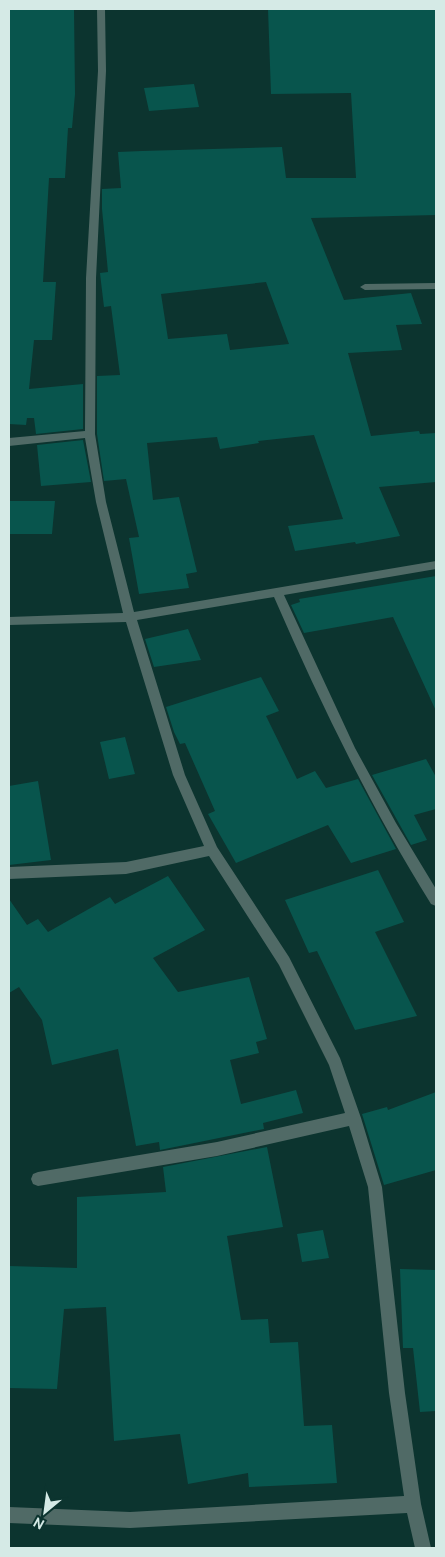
<svg xmlns="http://www.w3.org/2000/svg" width="445" height="1557" viewBox="0 0 445 1557" font-family="Cabin,sans-serif">
  <style>
    .building { fill: #08554d; fill-rule: evenodd }
    .lines { fill: none; stroke-linecap: round; stroke-linejoin: round }
    .street { fill: #506a66; fill-rule: evenodd }
  </style>
  <rect width="100%" height="100%" fill="#0c342f"/>
  <!-- building -->
  <path class="building" d="M9 9H74L75 94 72 128H68L65 178H49L43 282H56L52 340H34L29 389 83 384V429L36 434 34 418H27L26 425 9 424Z
    M268 9H436V215L311 218 344 300 411 293 422 324 396 325 402 350 348 353 371 436 419 431 420 434 436 433V482L379 487 400 536 356 544 355 542 295 551 288 526 343 519 314 435 258 441 259 443 220 449 217 437 147 443 153 500 179 497 197 572 186 574 189 588 139 594 129 538 139 537 126 479 104 481 97 434V376L120 375 111 306 104 307 101 282 100 273 108 272 102 209V189L121 188 118 152 142 151 282 147 286 178H356L351 93 271 94ZM266 282 289 344 230 350 227 334 168 339 161 294Z
    M194 84 199 107 149 111 144 88Z
    M83 440 91 482 41 486 37 445Z
    M9 501H55L52 534H9Z
    M436 576V711L393 617 304 633 291 605 300 602 299 599Z
    M188 629 201 660 154 667 145 639Z
    M261 677 279 711 266 716 297 779 315 771 326 788 358 779 396 849 351 863 328 825 236 863 208 814 215 811 185 743 180 744 174 732 166 707Z
    M125 737 135 774 109 779 100 742Z
    M426 759 436 777V809L414 815 427 840 411 845 372 775Z
    M38 781 51 860 9 865V786Z
    M378 870 404 922 375 932 417 1016 355 1030 317 951 309 953 285 900Z
    M168 876 205 930 153 958 178 992 249 977 267 1039 256 1042 259 1053 230 1060 241 1104 296 1090 303 1113 263 1123 264 1129 160 1150 159 1142 136 1146 118 1049 52 1065 42 1020 19 987 9 993V899L27 925 38 919 48 932 110 897 115 904Z
    M436 1092V1170L384 1185 362 1114 387 1107 388 1110Z
    M267 1147 283 1227 227 1236 241 1320 268 1319 270 1343 298 1342 304 1426 332 1425 337 1483 249 1487 248 1473 188 1484 180 1434 114 1441 106 1307 64 1309 57 1389 9 1388V1266L77 1268V1197L166 1192 163 1167Z
    M323 1230 329 1258 302 1262 297 1234Z
    M400 1269 436 1270V1411L420 1412 413 1348H403Z"/>
  <g class="lines">
    <!-- street -->
    <path class="street" d="M97 9H105L106 71 96 278 95 434 106 502 134 612 436 561V569L284 595 355 748 396 823 436 889V906L431 904C370 806 320 703 274 597L137 620 185 775 217 847 289 957 340 1058 361 1118 382 1187 405 1393 421 1504 431 1548H415L407 1513 130 1528 9 1523V1507L130 1512 404 1496 389 1393 368 1187 349 1126 217 1156 38 1186 33 1184 31 1179 33 1174 38 1172 217 1142 345 1113 329 1065 279 965 209 856 126 874 9 879V867L126 862 204 846 173 775 126 622 9 625V617L123 613 96 502 85 438 9 446V438L85 431 86 278 98 71Z
      M436 283V289L365 290 360 287 365 284Z"/>
  </g>
  <!-- border -->
  <rect width="445" height="1557" fill="none" stroke="#d5eae6" stroke-width="20"/>
  <!-- north arrow -->
  <g transform="translate(45 1512) rotate(209)" stroke="#0c342f" stroke-width="4" paint-order="stroke">
  <path d="M0-4L9 19L0 12L-9 19Z" fill="#d5eae6"/>
  <text y="-8" font-size="14" font-weight="bold" text-anchor="middle" fill="#d5eae6">N</text>
  </g>
</svg>
